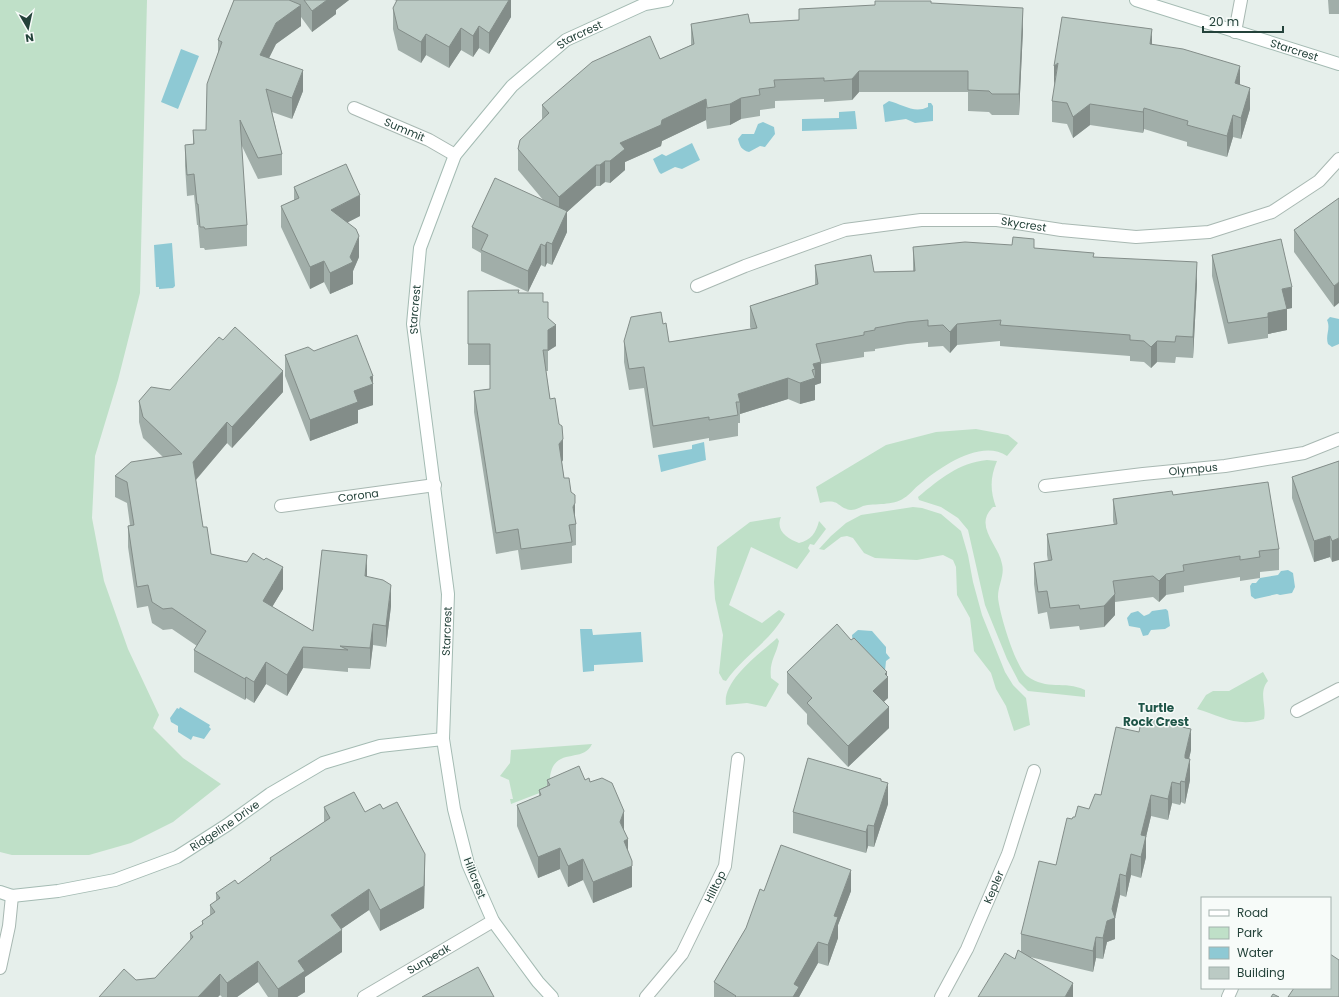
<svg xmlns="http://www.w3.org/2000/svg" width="1339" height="997" viewBox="0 0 1339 997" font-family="Poppins,sans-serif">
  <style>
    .green { fill: #bfe0c8 }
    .water { fill: #8ec9d4 }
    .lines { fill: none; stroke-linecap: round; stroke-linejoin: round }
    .street-casing { stroke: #a8b8b2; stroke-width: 14 }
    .secondary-casing { stroke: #a4bbb3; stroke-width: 14 }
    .street { stroke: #fff; stroke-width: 12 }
    .secondary { stroke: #fff; stroke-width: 12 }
    .wall { fill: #a1aea9 }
    .shaded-wall { fill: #838d89 }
    .building { fill: #bbcac4; stroke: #838d89 }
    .labels { text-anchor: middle; stroke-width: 3; stroke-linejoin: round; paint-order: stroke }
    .street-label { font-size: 11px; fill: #24423a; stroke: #f7fbf9 }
    .neighbourhood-label { font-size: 12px; font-weight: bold; fill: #1f5548; stroke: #f7fbf9 }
  </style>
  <rect width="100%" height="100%" fill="#e6efeb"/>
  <!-- green -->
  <path class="green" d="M0 0H147L140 293 118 380 95 456 92 518 104 581 128 649 159 715 153 728 183 758 221 784 173 822 131 843 89 855H12L0 852Z
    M976 429 1008 435 1018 443 1007 456C981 438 939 468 920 484 914 488 910 495 904 498 893 506 875 503 863 506 859 508 855 510 851 510 836 508 841 498 820 503L816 487 886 445 936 432Z
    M987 460 997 461C990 477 990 491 996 507H993C973 526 999 545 1002 564 1005 575 998 585 998 597 999 612 1015 666 1027 676 1047 691 1064 680 1085 690V697L1028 691 1019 682 1007 659 985 605 968 530 958 518 941 507 919 500 918 497C940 479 958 463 987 460Z
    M913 507 922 508 941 514 961 531 968 555 973 582 982 615 1005 672 1013 685 1026 698 1030 725 1014 731 1006 706 996 689 991 673 974 651 970 618 957 595 956 567 953 560 943 555 917 560 875 558 864 553 853 538 847 536 841 537 824 550 819 549 831 536 846 523 861 515Z
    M781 517C775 531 788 539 799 543 811 540 816 533 819 521L826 529 814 545 810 544 808 548 810 551 797 569 751 547 729 605 762 623 779 610 785 614C771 641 743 656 726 681L723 680 719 673 723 635 715 599 714 582 717 547 750 522Z
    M777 638 779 641C776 656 769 661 771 678L779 684 766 707 747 703 726 705C722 680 761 653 777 638Z
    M1263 672 1268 681C1258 692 1267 708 1264 719 1238 728 1221 716 1197 709L1206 695 1213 691H1229Z
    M592 744C583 764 554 746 550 777L555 787 511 804 510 799H513L509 780 500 776 510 763 511 750Z"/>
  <!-- water -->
  <path class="water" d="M181 49 199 56 178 109 161 102Z
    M889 101C902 104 914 114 928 107V103H931L933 106V121L915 123 906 119 885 122 883 105Z
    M855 111 857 129 802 131V119L839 118V112Z
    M763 122 774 127 775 134 765 147 760 146 749 152C741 150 740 146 738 139L742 134H754L758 124Z
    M692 143 700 160 682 169 675 167 661 174 659 172 653 159 662 154 666 156Z
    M172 243 175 286 173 288 159 289V287H156L154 245Z
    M1330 317 1339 319V344L1332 347 1328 344C1325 335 1331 329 1327 320Z
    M704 442 706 460 661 472 658 455 692 449V445Z
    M1288 570 1293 573 1295 587 1292 593 1280 595 1277 594 1255 599 1251 596 1250 586 1252 583H1256L1260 578 1278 575 1281 571Z
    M1166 609 1168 611 1170 626 1165 629 1151 630 1148 635 1143 636 1140 628 1129 626 1127 618 1131 613 1138 611 1144 616 1149 614 1152 611Z
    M580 629H592L593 635 641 632 643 662 594 665V671L583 672Z
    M858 630 872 631 886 647V653L890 658 886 661 885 671 853 645 852 635Z
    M180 707 210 725 209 727 211 729 204 739 193 736 191 740 178 732V726L171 722 170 718 177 708 179 709Z"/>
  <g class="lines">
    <!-- street casing -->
    <g class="street-casing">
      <g id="street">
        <path d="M1235 32 1241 0"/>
        <path id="s1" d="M354 108 429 140 455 155"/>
        <path id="s2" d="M697 286 745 266 845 230 921 220H997L1061 230 1136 237 1209 232 1272 212 1319 181 1339 159"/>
        <path id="s3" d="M1045 486 1143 474 1225 466 1304 453 1339 439"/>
        <path id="s4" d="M281 506 435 485"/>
        <path d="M1297 711 1339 689"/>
        <path d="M0 968 9 926 12 896"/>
        <path id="s5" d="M364 997 493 921"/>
        <path id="s6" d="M646 997 682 954 725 866 738 759"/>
        <path id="s7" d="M941 997 967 949 1008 854 1034 771"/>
        <path d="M1228 997 1232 988"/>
      </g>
    </g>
    <!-- secondary casing -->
    <g class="secondary-casing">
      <g id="secondary">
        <path id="s8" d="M1136 0 1339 64"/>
        <path id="s9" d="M0 892 12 896 58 891 115 880 177 857 227 825 270 794 323 763 380 746 443 739"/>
        <path id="s10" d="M552 997 538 982 493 921 468 864 454 809 443 739 448 594 413 324 420 248 455 155 512 86 566 40 645 4 667 0"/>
      </g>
    </g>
    <!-- street -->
    <use href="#street" class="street"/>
    <!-- secondary -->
    <use href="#secondary" class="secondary"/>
  </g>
  <!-- wall -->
  <path class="wall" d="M234 0H349L336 10V14L312 32 301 17V26L276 44 269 58 303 91 292 119 272 112 282 154V175L258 179 241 144 247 225V246L205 250 204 248H200L198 225H197L194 195 187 196 185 166V145L193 144V130H206L218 53V40Z
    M394 0H511V17L489 54 479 48 473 57 461 50 449 68 426 55 421 63 398 50 393 29V8L397 1Z
    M1328 0H1339V14H1329Z
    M931 3 1023 29 1019 115H992L989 112 968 111V92H859L852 100 824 102V99L775 101V108L760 110V116L741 119 730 125 707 129 706 120 662 141 661 146 625 162V170L610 183 605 182 600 186H596L567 212V232L552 265 547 263 545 267 541 265 528 292 481 271V253L472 248V227L544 201 518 170V149L542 120V105L660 59 691 45V24L750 23 799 20V9Z
    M1152 44 1240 85 1250 109 1241 139 1233 137 1227 157 1187 146V142L1144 129 1143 133 1090 125 1073 138 1067 124 1052 122V101Z
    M294 187 360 216 348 222 359 257 353 271V284L330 294 324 282 310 289 281 227V206L294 200Z
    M1339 198 1334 307 1294 252V230Z
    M913 247 1034 248 1094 257 1197 283 1193 358 1176 357 1175 363 1157 362 1151 368 1144 362 1130 361V356L1000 346V341L957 345 950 353 943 346 928 347V342L907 344 875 349V351L864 352V357L821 364V383L815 385V400L800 404 788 399 740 414V423H738V436L709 441V438L653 448 644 388 629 390 624 362V341L663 324 669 342 751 329 750 327V306L815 285V265L874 272 913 271Z
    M1212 255 1292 308 1287 309V330L1268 334V338L1228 344 1212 276Z
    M468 291 519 293 543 302 548 318 556 346 548 351V371H546L550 399 563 460 562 462 564 478 576 524V545L572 546V563L521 570 518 550 496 554 474 412V391L490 389V365H468Z
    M285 355 373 397V405L358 410V423L310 441 285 376Z
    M170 390 283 392 232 448 227 443 196 480 203 527 211 554 283 589 272 607 313 631 367 576 391 606 386 647 373 645 370 669 348 668V672L303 668 287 696 266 684 254 703 246 698 245 700 194 672V650L197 646 172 629 163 630 152 623 148 606 137 608 128 547V526L130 525 127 503 115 497V476L163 457 143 438 139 422V401Z
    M1339 461 1332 562 1330 557 1314 562 1292 498V477Z
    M1173 495 1279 549V570L1260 572V578L1240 581V577L1184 586V592L1166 595 1159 602 1153 597 1115 602V615L1104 627 1080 630 1079 626 1050 629 1047 612 1038 614 1034 584V563L1048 561 1047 555V534L1114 525 1113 521V499Z
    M787 672 887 676 888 698 884 701 889 728 848 767 807 724V714L787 693Z
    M1139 732 1191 750 1189 759 1190 780 1185 804 1181 802 1180 805 1172 803 1168 820 1151 816 1146 837V857L1141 878 1131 875 1126 897 1120 895 1115 917V939L1107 942 1103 959 1096 958 1093 972 1030 957 1073 997 1015 959 1021 952V934L1056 865 1072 819 1089 809 1101 795Z
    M547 780H585L590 782 624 831 628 851 632 887 593 903 583 880 568 887 560 869 538 878 517 826V805L539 796V790L547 786Z
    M881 781 888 804 874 847 868 846 866 853 793 833V812Z
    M324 807 365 812 425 875 424 908 380 931 369 910 341 929 342 952 305 977V992L297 997H268L258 982 237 997H222L220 995 218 997H99L136 980 155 978 190 941V933L202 925V921L210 915V905L216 901V893L238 884 270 861V858L324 822Z
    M764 891H851L838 925V938L828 966 818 963 799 997H714V982L746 928Z"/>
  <!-- shaded-wall -->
  <path class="shaded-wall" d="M327 0H349L336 10V14L312 32V11Z
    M509 0H511V17L489 54V33Z
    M301 5V26L276 44 260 76V55L276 23Z
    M1023 8V29L1019 115V94Z
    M479 26V48L473 57V36Z
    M461 28V50L449 68V47Z
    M1152 29V50L1150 44Z
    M426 34V55L421 63V42Z
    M1058 63 1054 87V66Z
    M1240 66V87L1235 83Z
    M303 70V91L292 119V98Z
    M859 71V92L852 100V79Z
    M1250 88V109L1241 139V118Z
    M741 98V119L730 125V104Z
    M706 99V120L662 141 661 146 625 162V170L610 183V161L620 143 662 120Z
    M1090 104V125L1073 138V117Z
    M1144 108V129L1143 133V112Z
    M1233 115V137L1227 157V136Z
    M605 161V182L600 186V165Z
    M596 165V186L567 212V232L552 265V244L559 218V197Z
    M360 195V216L331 231V210Z
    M359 236V257L353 271V284L330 294V273L350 257Z
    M547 242V263L545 267V246Z
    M541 244V265L528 292V271Z
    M324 261V282L310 289V267Z
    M1197 262V283L1193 358V337Z
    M1339 282V303L1334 307V286Z
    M1292 287V308L1287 309V330L1268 334V313L1282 289Z
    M957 324V345L950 353V332Z
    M556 325V346L548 351V330Z
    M1157 341V362L1151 368V347Z
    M821 362V383L815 385V369L813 364Z
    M283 371V392L232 448V427Z
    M373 376V405L358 410V423L310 441V420L354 391 370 377Z
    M788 378V399L740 414V402L738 394Z
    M815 378V400L800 404V383Z
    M227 422V443L193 483V462Z
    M563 439V460L559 465V444Z
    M575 503V524L573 507Z
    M1330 536V557L1314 562V541Z
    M1339 538V560L1332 562V541Z
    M367 555V576H365Z
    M283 567V589L263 622V601Z
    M1166 574V595L1159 602V581Z
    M391 585V606L386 647V626Z
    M1115 594V615L1104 627V606Z
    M373 624V645L370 669V648Z
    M303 647V668L287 696V675Z
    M266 662V684L254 703V682Z
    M887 672V678L888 677V698L873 712V691L885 674Z
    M246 677V698L245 700V679Z
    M889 707V728L848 767V746Z
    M1191 729V750L1185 776V755Z
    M1190 759V780L1185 804V782Z
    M1181 781V802L1180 805V784Z
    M1172 782V803L1168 820V799Z
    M888 783V804L874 847V826Z
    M1151 795V816L1146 837V857L1141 878V835Z
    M624 811V832L620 822Z
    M868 825V846L866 853V832Z
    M628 839V860L624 841Z
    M560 848V869L538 878V857Z
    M425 854 424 908 380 931V910Z
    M1131 854V875L1126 897V876Z
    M583 859V880L568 887V866Z
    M632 866V887L593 903V882Z
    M851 870V891L838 925V938L828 966V945L834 916Z
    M1120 874V895L1115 919V918V939L1107 942 1103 959V938L1107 921 1112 909Z
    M369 889V910L331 936V915Z
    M342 930V952L305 977V992L297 997H278V989L298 961Z
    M1096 937V958L1093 972V951Z
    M818 942V963L799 997H793L794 984Z
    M258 961V982L237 997H227V983Z
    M220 974V995L218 997H198Z
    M1073 983V997H1065Z"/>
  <!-- building -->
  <path class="building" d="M234 0H289L301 5 276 23 260 55 303 70 292 98 266 89 282 154 258 158 240 120 247 225 205 229 204 227H200L198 204H197L194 174 187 175 185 145 194 144 193 130H206L207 84 222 42 218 40Z
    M304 0H327L312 11Z
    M397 0H509L489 33 479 26 473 36 461 28 449 47 426 34 421 42 398 29 393 8Z
    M875 1H931V3L1023 8 1019 94H992L989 91 968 90V71H859L852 79 824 81V78L774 80 775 87 759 89 760 95 741 98 730 104 707 108 706 99 662 120 661 125 620 143 625 149 610 161H605L600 165H596L559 197 518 149 520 140 549 113 542 105 592 62 650 36 660 59 694 44 691 24 748 14 750 23 799 20V9L875 5Z
    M1062 17 1152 29 1150 44 1183 49 1240 66 1235 83 1250 88 1241 118 1233 115 1227 136 1187 125 1188 121 1144 108 1143 112 1090 104 1073 117 1067 103 1052 101 1058 63 1054 66Z
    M346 164 360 195 331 210 356 229 359 236 350 257 353 262 330 273 324 261 310 267 281 206 299 198 294 187Z
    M495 178 567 211 552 244 547 242 545 246 541 244 528 271 481 250 488 235 472 227Z
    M1339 198V282L1334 286 1294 230Z
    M1013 237 1034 239V248L1094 253 1093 257 1197 262 1193 337 1176 336 1175 342 1157 341 1151 347 1144 341 1130 340V335L1000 325 1001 320 957 324 950 332 943 325 928 326V320L907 322 875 328V330L864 332V335L816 344 821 362 813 364 815 369 812 370 815 378 800 383 788 378 738 394 740 402H736L738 415 709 420V417L653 426 644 367 629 369 624 341 631 317 661 312 663 324 666 323 669 342 757 328 750 306 818 284 815 265 871 255 874 272 915 271 913 247 965 242 1012 245Z
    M1281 239 1292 287 1282 289 1287 309 1268 313V317L1228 323 1212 255Z
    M519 290 518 293H543V302H548V318L556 325 548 330V350H543L550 399 555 398 559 424 562 426 563 439 559 444 564 478H569L571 492 575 495V503L573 507 576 524 569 525 572 542 521 549 518 529 496 533 474 391 490 389V344H468V291Z
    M235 327 283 371 232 427 227 422 193 462 203 527H207L211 554 247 562 253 553 264 560 266 558 283 567 263 601 313 631 322 550 367 555 365 576 383 580 391 585 386 626 373 624 370 648 340 646 348 650 303 647 287 675 266 662 254 682 246 677 245 679 194 650 206 631 172 608 163 609 152 602 148 585 137 587 128 526 134 525 127 482 115 476 131 462 182 454 143 417 139 401 151 387 170 390 219 337 223 340Z
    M357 335 373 376 370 377 373 384 354 391 358 402 310 420 285 355 308 347 314 351Z
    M1339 461V538L1332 541 1330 536 1314 541 1292 477Z
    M1268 482 1279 549 1259 551 1260 557 1240 560V556L1183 565 1184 571 1166 574 1159 581 1153 576 1113 581 1115 594 1104 606 1080 609 1079 605 1050 608 1047 591 1038 592 1034 563 1052 560 1047 534 1117 524 1113 499 1172 491 1173 495Z
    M837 624 851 640 854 638 887 672 885 674 888 677 873 691 889 707 848 746 807 703 812 698 787 672Z
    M1146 719 1191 729 1185 755V758L1190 759 1185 782 1181 781 1180 784 1172 782 1168 799 1151 795 1141 835 1146 836 1141 857 1131 854 1126 876 1120 874 1112 909 1115 918 1107 921 1103 938 1096 937 1093 951 1021 934 1039 861 1056 865 1067 818 1072 819 1073 817H1075L1078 806 1089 809 1095 794 1101 795 1116 727 1139 732 1140 727H1144Z
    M808 758 881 779V781L888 783 874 826 868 825 866 832 793 812Z
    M579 766 585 780 589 778 590 782 602 778 612 783 624 811 620 822 628 839 624 841 632 861V866L593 882 583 859 568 866 560 848 538 857 517 805 541 795 539 790 550 785 547 780Z
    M354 792 365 812 380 804 383 809 397 802 425 854 424 886 380 910 369 889 331 915 342 930 298 961 305 971 278 989 258 961 227 983 220 974 198 997H99L124 969 136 980 155 978 193 937 190 933 203 924 202 921 215 912 210 905 220 898 216 893 235 880 238 884 271 860 270 858 330 818 324 807Z
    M781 845 851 870 834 916 838 917 828 945 818 942 794 984 799 987 793 997H735L736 996 714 982 746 928 760 889 764 891Z
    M1018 950 1073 983 1065 997H978L1005 953 1015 959Z
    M1330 954 1339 960V997H1288L1294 988H1330Z
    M478 967 494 997H422Z
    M1273 994 1279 997H1271Z"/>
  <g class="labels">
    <!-- street labels -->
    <g class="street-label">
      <text dy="4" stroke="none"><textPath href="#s10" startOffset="1054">Starcrest</textPath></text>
      <text dy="4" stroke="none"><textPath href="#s8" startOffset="166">Starcrest</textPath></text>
      <text dy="4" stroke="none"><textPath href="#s1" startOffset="55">Summit</textPath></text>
      <text dy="4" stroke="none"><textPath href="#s2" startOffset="338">Skycrest</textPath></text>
      <text dy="4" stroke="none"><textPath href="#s10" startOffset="718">Starcrest</textPath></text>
      <text dy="4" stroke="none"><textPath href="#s3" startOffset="149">Olympus</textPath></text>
      <text dy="4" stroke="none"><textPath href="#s4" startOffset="78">Corona</textPath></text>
      <text dy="4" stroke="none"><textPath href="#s10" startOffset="394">Starcrest</textPath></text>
      <text dy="4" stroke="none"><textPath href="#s9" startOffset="240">Ridgeline Drive</textPath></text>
      <text transform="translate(475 878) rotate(69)" y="4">Hillcrest</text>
      <text dy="4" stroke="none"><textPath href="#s6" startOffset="131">Hilltop</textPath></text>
      <text dy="4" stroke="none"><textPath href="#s7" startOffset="122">Kepler</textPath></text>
      <text dy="4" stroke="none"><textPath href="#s5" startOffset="75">Sunpeak</textPath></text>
    </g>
    <!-- neighbourhood labels -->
    <g class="neighbourhood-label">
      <text x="1156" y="712">Turtle<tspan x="1156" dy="14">Rock Crest</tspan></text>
    </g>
  </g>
  <!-- legend -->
  <rect x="1201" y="897" width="130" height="92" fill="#f7fbf9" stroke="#a3b1ad"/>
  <rect x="1209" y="910" width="20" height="6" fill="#ffffff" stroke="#a3b1ad"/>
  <text x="1237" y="917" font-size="12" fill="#24423a">Road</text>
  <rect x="1209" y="927" width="20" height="12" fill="#bfe0c8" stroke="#a3b1ad"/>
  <text x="1237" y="937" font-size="12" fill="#24423a">Park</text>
  <rect x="1209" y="947" width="20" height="12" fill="#8ec9d4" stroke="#a3b1ad"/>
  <text x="1237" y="957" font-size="12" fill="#24423a">Water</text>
  <rect x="1209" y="967" width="20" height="12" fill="#bbcac4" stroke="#a3b1ad"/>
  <text x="1237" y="977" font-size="12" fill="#24423a">Building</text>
  <!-- north arrow -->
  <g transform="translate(28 28) rotate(171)" stroke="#f7fbf9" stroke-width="3" paint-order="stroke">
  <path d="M0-3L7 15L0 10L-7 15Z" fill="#24423a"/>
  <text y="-6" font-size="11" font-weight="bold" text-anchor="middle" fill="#24423a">N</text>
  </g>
  <!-- scale -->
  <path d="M1203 26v6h80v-6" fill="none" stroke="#24423a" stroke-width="2"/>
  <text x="1209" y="26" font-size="12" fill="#24423a" stroke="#f7fbf9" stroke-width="3" paint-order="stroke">20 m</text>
</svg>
